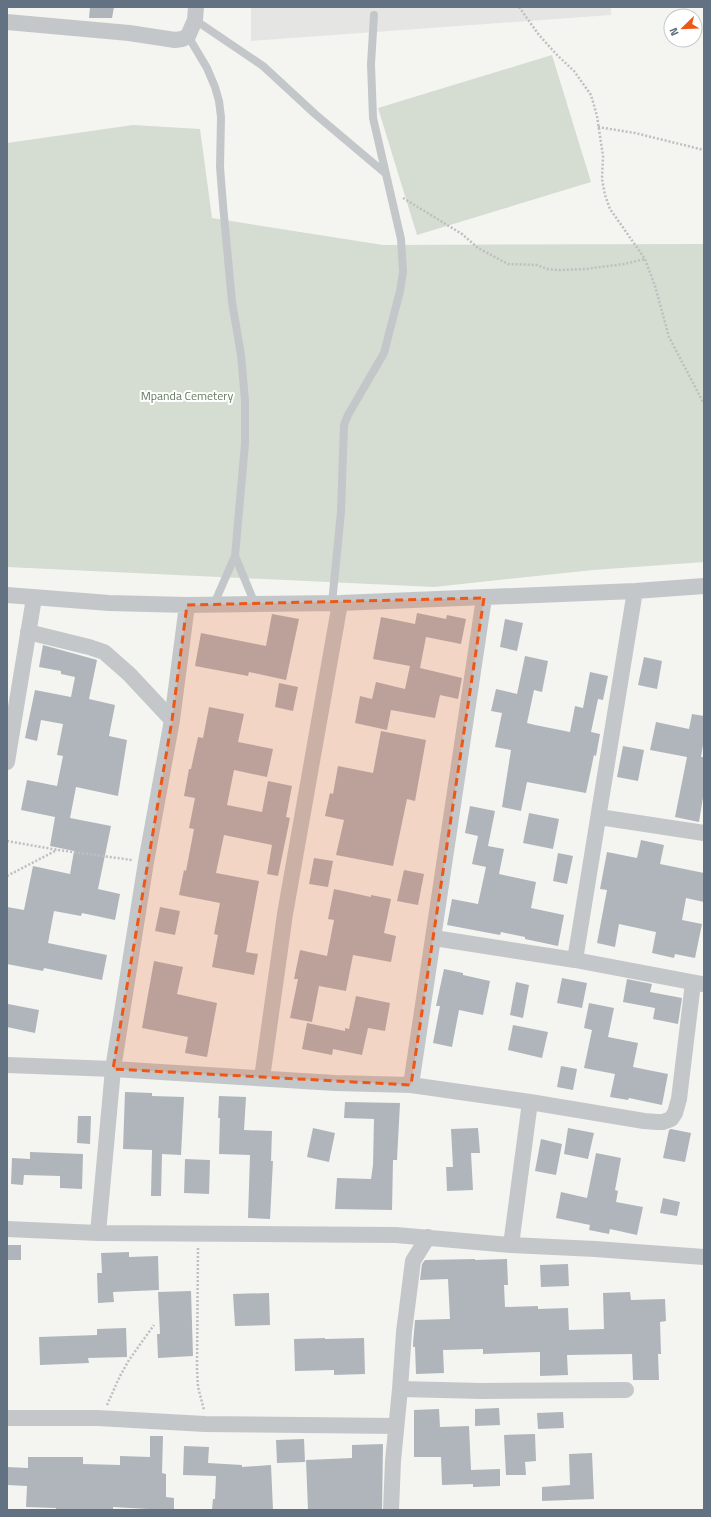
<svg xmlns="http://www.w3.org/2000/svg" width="711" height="1517" viewBox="0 0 711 1517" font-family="'Titillium Web',sans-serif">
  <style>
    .built { fill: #e5e6e4 }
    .green { fill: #d5dcd1 }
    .building { fill: #afb5bb }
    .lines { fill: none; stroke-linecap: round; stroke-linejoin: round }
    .path { stroke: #bdbfc1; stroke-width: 2.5; stroke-dasharray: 2 2; stroke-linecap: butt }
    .service { stroke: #c4c7ca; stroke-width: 8 }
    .minor { stroke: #c4c7ca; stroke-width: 16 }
    .marked { fill: #ed5718; fill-opacity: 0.2; stroke: #ed5718; stroke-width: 3; stroke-dasharray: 8 5; stroke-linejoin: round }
    .labels { text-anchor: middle; stroke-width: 4; stroke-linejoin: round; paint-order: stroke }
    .park-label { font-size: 12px; fill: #647a61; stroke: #fff }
  </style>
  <rect width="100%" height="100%" fill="#f4f5f0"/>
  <!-- built -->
  <path class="built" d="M251 7H611V15L251 41Z"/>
  <!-- green -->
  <path class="green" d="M552 55 591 182 417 235 378 108Z
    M133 125 200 129 212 218 383 245 704 244V562L593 570 434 587 7 567V143Z"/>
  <!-- building -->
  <path class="building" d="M90 7H114L112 18H89Z
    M417 613 446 619 447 615 466 619 461 644 426 637 420 668 462 678 458 699 440 695 435 718 391 710 387 730 355 723 360 696 372 699 376 682 405 689 410 666 373 659 381 617 415 624Z
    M272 614 299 619 286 680 249 672 248 676 195 666 201 633 266 646Z
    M505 619 523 623 517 651 500 647Z
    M43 645 97 660 89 699 115 705 109 736 127 740 118 796 76 787 70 818 111 826 98 889 120 894 115 920 82 913 81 916 54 911 48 943 107 955 102 980 44 968 43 971 7 964V907L24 910 33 866 70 874 74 851 50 846 55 817 21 810 27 780 57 786 63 756 57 755 63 724 41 720 37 741 25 738 35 690 71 697 75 677 61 674V671L39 667Z
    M525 656 548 661 542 692 534 690 527 723 535 725 570 732 575 706 583 708 590 672 608 676 603 700 598 699 591 732 600 734 596 756 594 755 586 793 527 782 521 811 502 807 511 750 495 747 502 713 491 711 496 689 517 694Z
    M644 657 662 661 657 689 638 685Z
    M279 683 298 687 293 711 275 707Z
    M209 707 244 714 238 742 273 749 267 777 234 770 227 805 262 812 268 781 292 786 286 817 290 818 278 876 267 874 272 845 224 835 216 873 259 881 246 952 258 954 254 975 212 967 218 935 214 934 220 903 179 895 184 870 186 871 194 829 189 828 195 798 184 796 189 769H191L198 737 203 738Z
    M692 714 704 716V739L701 757H704V791L699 822 675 817 687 757 650 750 656 722 689 729Z
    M381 731 426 740 415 801 407 799 393 866 336 855 344 820 325 816 330 793 333 794 338 766 373 773Z
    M623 746 644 750 638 781 617 777Z
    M470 806 495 811 488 846 504 849 499 874 536 882 531 908 564 915 558 946 525 939V937L501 932 500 935 447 925 452 899 478 904 486 867 472 864 478 836 465 833Z
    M529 813 559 819 553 849 523 843Z
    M641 840 664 845 660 864 704 873V902L686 898 682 920 702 924 695 958 675 954 674 958 652 953 656 932 619 924 615 947 597 943 607 890 600 889 607 852 637 858Z
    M558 853 573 856 567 884 553 881Z
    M314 858 333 861 328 887 309 884Z
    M404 870 424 874 418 905 397 901Z
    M334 889 371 897V895L391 899 384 933 396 936 391 962 353 955 346 991 319 986 312 1022 290 1018 298 979H294L300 950 327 956 334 920 328 919Z
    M160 907 180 911 175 935 155 931Z
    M154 961 183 967 177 994 217 1003 207 1057 185 1053 188 1037 142 1028Z
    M444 969 463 973V975L490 981 483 1015 459 1010 452 1047 433 1043 440 1006H436Z
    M562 978 587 983 582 1008 557 1003Z
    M627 979 652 984 650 992 682 998 678 1024 653 1019 655 1008 623 1002Z
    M516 982 529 985 523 1018 510 1015Z
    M356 996 390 1003 385 1031 368 1028 362 1055 333 1049 332 1055 302 1049 307 1023 345 1031V1028L349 1029Z
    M589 1003 614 1008 608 1037 638 1043 633 1067 668 1074 662 1105 629 1098 628 1100 610 1097 615 1074 584 1068 592 1030 584 1028Z
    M8 1004 39 1010 35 1033 7 1027Z
    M513 1025 548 1032 542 1058 508 1050Z
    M561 1066 577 1069 573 1090 557 1087Z
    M125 1092 152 1093V1096L184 1097 181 1155 162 1154 161 1196H151L152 1150 123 1149Z
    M219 1096 246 1097 244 1130 272 1131 271 1161H273L270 1219 248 1218 250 1155 219 1154 220 1118H218Z
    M345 1102 400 1103 397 1160H393L392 1210 335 1209 337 1178 371 1179 373 1165 374 1119 344 1118Z
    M78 1116H91L90 1144 77 1143Z
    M313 1128 335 1133 329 1162 307 1157Z
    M478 1128 480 1153H471L473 1190 447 1191 446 1167H453L451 1129Z
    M568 1128 594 1133 588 1159 564 1154Z
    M671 1129 691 1133 685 1162 663 1158 669 1130Z
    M541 1139 562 1144 556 1175 535 1171Z
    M30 1152 83 1154 82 1189 60 1188V1176L24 1175 23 1185 11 1184 12 1158 30 1159Z
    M596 1153 621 1158 615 1190 618 1191 616 1202 643 1207 637 1235 610 1229 609 1234 589 1230 590 1225 556 1218 561 1192 587 1198Z
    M185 1159 210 1160 209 1194 184 1193Z
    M663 1198 680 1202 677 1216 660 1213Z
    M7 1245H21V1260H7Z
    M129 1252V1257L158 1256 159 1290 113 1292 114 1302 98 1303 97 1273H102L101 1253Z
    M475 1259V1260L507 1259 508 1285H504L505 1307 538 1306V1309L568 1308 569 1330 604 1329 603 1293 630 1292 631 1300 665 1299 666 1321 660 1322 661 1354H658L659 1380H633L632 1354 567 1355 568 1375 540 1376V1352L483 1354V1349L443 1350 444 1373 416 1374 415 1347H413V1344L415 1320 450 1319 448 1279 420 1280 422 1264 425 1260Z
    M568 1264 569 1286 541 1287 540 1265Z
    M191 1291 193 1356 158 1358 157 1334H160L158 1292Z
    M269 1293 270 1325 235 1326 233 1294Z
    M126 1328 127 1357 88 1358 89 1363 40 1365 39 1337 97 1335V1329Z
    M325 1338V1339L364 1338 365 1374 334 1375V1370L295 1371 294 1339Z
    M499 1408 500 1425 475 1426V1409Z
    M439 1409 440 1427 469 1426 471 1470 500 1469V1486L473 1487V1484L442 1485 441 1457H414V1410Z
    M563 1412 564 1428 538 1429 537 1413Z
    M535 1434 536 1461 525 1462 526 1475H506L504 1435Z
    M150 1436H163L162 1473 166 1474V1497L174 1498V1510H148V1509L113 1507V1510H56V1508L26 1507 27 1486 7 1485V1467L28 1468V1457H83V1464L120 1465V1456L150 1457Z
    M304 1439 305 1462 277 1463 276 1440Z
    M383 1444 382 1510H308L306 1460 352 1458V1445Z
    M184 1446 209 1447 208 1463 242 1465V1467L271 1465 273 1510H212L213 1499H215L216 1476 183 1475Z
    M592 1453 594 1499 542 1501V1487L570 1485 569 1454Z"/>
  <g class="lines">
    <!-- path -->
    <path class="path" d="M519 7 539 35 557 55 574 71 591 95 597 116 603 156 602 179 605 195 610 209 645 259 655 286 669 337 704 404
      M598 127 635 133 704 150
      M403 198 462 234 478 248 508 264 537 265 547 269 559 270 586 269 624 264 645 259
      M7 841 58 850 132 860
      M7 876 57 850
      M198 1248 197 1369 198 1387 204 1410
      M107 1405 120 1376 129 1360 154 1325"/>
    <!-- service -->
    <path class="service" d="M195 20 263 66 315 114 385 173
      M188 36 207 68 215 87 219 101 221 117 220 167 223 205 232 302 241 355 245 400V444L235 556 214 604
      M235 556 255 604
      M332 603 341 512 344 425 348 415 384 353 400 291 403 272 401 239 373 118 371 64 374 15"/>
    <!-- minor -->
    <path class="minor" d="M7 22 129 33 175 40 182 39 188 36 195 20 196 7
      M7 595 109 603 187 605 340 603 635 591 704 586
      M28 632 89 647 104 652 129 674 172 720
      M7 762 34 598
      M599 817 704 833
      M434 938 575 960 702 984
      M575 960 635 591
      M7 1065 113 1069 335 1083 411 1085 530 1102 644 1121 657 1122H663L671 1119 675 1113 679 1099 693 983
      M262 1078 285 914 340 603
      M411 1085 484 598
      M7 1229 98 1233 396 1235 511 1245 595 1249 704 1257
      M98 1233 113 1069 146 862 172 720 187 605
      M511 1245 530 1102
      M400 1389 482 1391 626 1390
      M7 1418H97L205 1424 396 1426
      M391 1510 393 1461 400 1389 404 1332 413 1261 428 1237"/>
  </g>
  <!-- marked area -->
  <path class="marked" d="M484 598 411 1085 113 1069 172 720 187 605Z"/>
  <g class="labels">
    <!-- park labels -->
    <g class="park-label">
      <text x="187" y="400">Mpanda Cemetery</text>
    </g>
  </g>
  <!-- border -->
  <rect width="711" height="1517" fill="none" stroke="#627283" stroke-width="16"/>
  <!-- north arrow -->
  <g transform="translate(683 28) rotate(247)"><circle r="19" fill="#ffffff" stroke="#c0c7cd"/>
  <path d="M0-3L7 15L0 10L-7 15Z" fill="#ed5718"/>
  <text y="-6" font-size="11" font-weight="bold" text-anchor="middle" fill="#627283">N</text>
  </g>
</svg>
